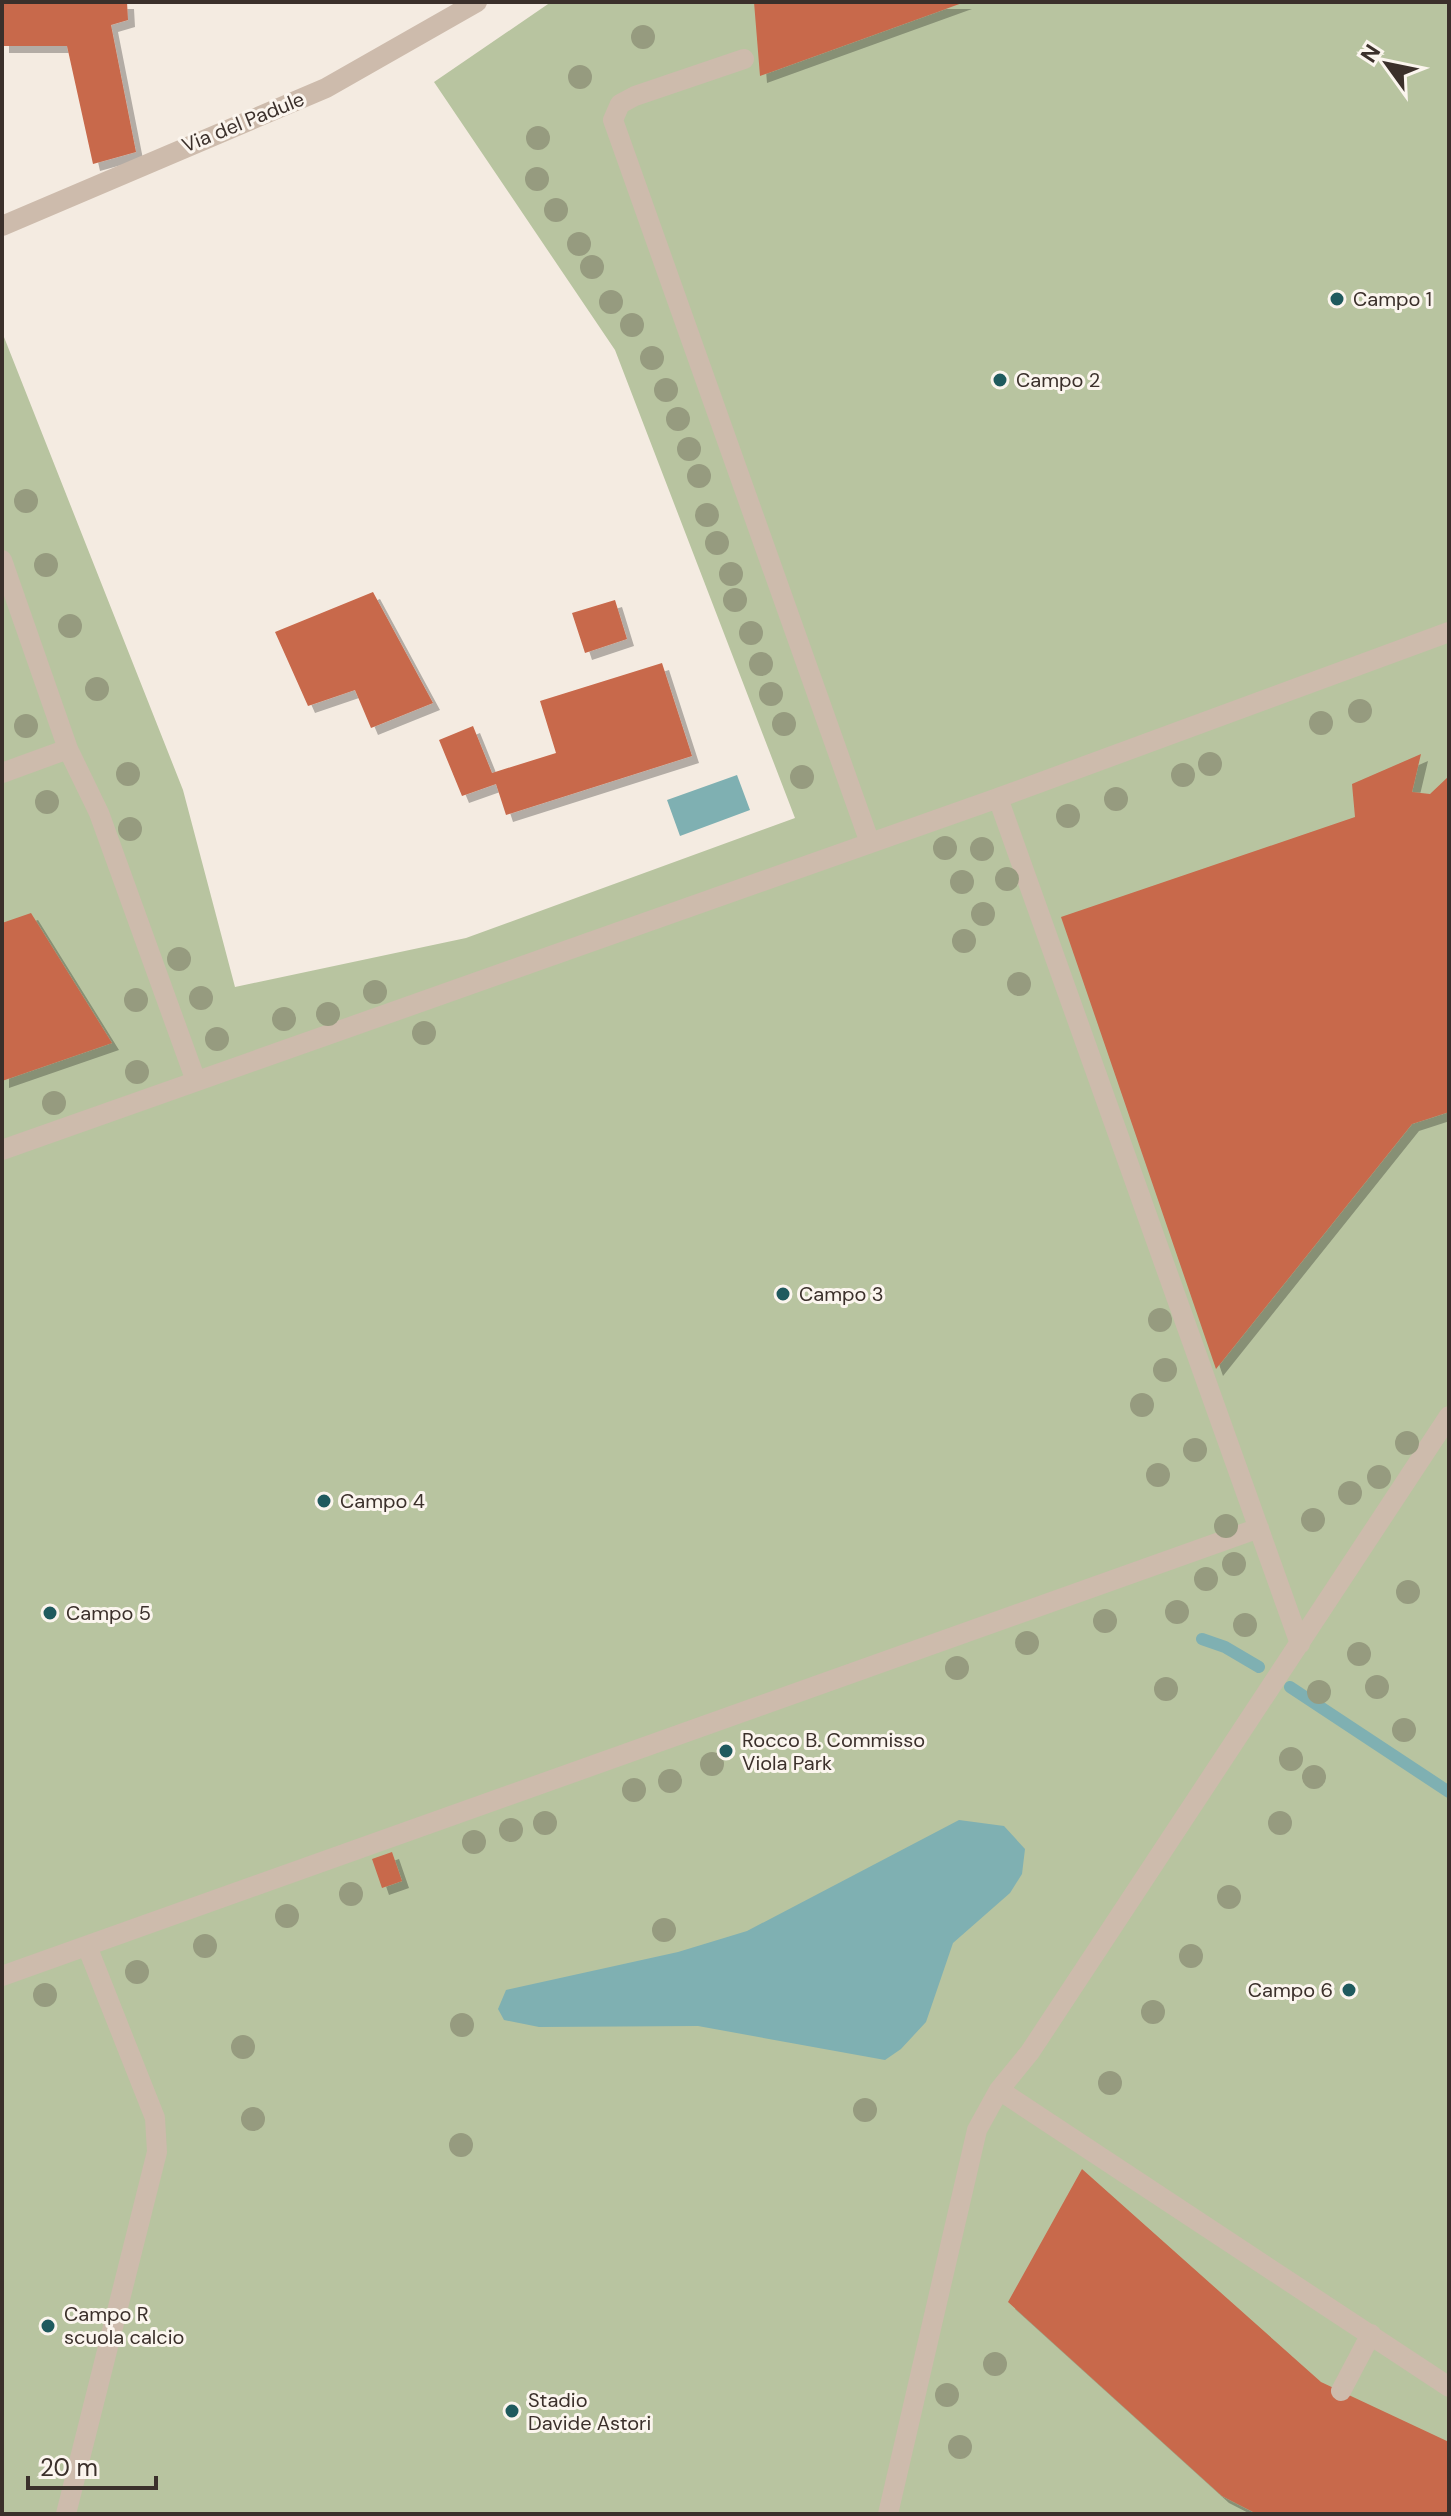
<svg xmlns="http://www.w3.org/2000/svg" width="1451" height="2516" viewBox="0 0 1451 2516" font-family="'DM Sans',sans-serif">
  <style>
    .green { fill: #b8c4a0 }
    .water { fill: #7fb0b2 }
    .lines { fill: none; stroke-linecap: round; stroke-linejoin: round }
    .stream { stroke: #7fb0b2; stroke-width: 12 }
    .building { fill: #c8694b; filter: url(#shadow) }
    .service { stroke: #cdbbac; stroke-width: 20 }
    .minor { stroke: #cdbbac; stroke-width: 20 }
    .tree { fill: #969b7f }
    .poi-dot { fill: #1f5a5e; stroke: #fbf5ee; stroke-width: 3 }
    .labels { text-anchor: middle; stroke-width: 6; stroke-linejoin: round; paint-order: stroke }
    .street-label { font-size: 20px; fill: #3b302b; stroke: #fbf5ee }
    .poi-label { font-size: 20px; fill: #3b302b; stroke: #fbf5ee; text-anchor: start }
  </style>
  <defs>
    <filter id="shadow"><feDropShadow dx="7" dy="7" stdDeviation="0" flood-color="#0004"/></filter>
  </defs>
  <rect width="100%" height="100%" fill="#f4ebe1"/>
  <!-- green -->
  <path class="green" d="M551 2H1449V2514H2V332L183 790 235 987 466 938 795 818 615 350 434 82Z"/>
  <!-- water -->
  <path class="water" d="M737 775 750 810 680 836 667 800Z
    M959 1820 1004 1826 1025 1849 1022 1874 1010 1893 953 1943 926 2022 901 2049 885 2060 698 2026 539 2027 504 2020 498 2009 506 1990 678 1952 747 1931Z"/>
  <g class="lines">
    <!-- stream -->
    <path class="stream" d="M1202 1639 1225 1647 1259 1667
      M1290 1687 1449 1792"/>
  </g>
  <!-- building -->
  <path class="building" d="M2 2H127L128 20 111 25 136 152 93 164 67 46H2Z
    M754 2H965L760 76Z
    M373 592 433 703 371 728 355 690 308 706 275 632Z
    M615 600 627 639 585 653 572 613Z
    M662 663 692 756 506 815 496 784 462 796 439 740 473 726 492 773 556 753 540 701Z
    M1421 754 1412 792 1430 794 1449 776V1112L1412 1124 1216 1369 1061 917 1355 817 1352 784Z
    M31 913 112 1043 2 1081V923Z
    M392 1852 402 1881 382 1888 372 1859Z
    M1082 2169 1321 2382 1449 2442V2514H1257L1222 2496 1008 2302Z"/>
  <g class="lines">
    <!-- service -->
    <path class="service" d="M744 59 635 96 620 104 613 120 870 843
      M2 560 68 749 2 773
      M68 749 99 813 196 1081
      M2 1150 998 798
      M1300 1644 998 798 1449 632
      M2 1976 1259 1528
      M999 2090 1449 2387
      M1341 2391 1371 2334
      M66 2514 157 2152 155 2118 87 1946
      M888 2514 977 2130 999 2090 1030 2052 1449 1416"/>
    <!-- minor -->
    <path class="minor" d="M2 226 326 88 477 2"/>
  </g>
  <!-- trees -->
  <g class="tree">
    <circle cx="643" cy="37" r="12"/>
    <circle cx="580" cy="77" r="12"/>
    <circle cx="538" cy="138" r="12"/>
    <circle cx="537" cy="179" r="12"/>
    <circle cx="556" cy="210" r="12"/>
    <circle cx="579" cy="244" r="12"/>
    <circle cx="592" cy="267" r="12"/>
    <circle cx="611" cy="302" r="12"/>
    <circle cx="632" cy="325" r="12"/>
    <circle cx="652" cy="358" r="12"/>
    <circle cx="666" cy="390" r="12"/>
    <circle cx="678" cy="419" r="12"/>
    <circle cx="689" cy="449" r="12"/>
    <circle cx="699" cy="476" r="12"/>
    <circle cx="26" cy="501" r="12"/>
    <circle cx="707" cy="515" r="12"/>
    <circle cx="717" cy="543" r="12"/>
    <circle cx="46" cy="565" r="12"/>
    <circle cx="731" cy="574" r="12"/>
    <circle cx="735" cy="600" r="12"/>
    <circle cx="70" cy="626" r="12"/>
    <circle cx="751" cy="633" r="12"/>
    <circle cx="761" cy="664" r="12"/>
    <circle cx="97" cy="689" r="12"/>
    <circle cx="771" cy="694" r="12"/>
    <circle cx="1360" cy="711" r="12"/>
    <circle cx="1321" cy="723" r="12"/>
    <circle cx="784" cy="724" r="12"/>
    <circle cx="26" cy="726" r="12"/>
    <circle cx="1210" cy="764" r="12"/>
    <circle cx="128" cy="774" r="12"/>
    <circle cx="1183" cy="775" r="12"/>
    <circle cx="802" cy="777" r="12"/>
    <circle cx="1116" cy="799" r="12"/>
    <circle cx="47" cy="802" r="12"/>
    <circle cx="1068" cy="816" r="12"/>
    <circle cx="130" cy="829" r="12"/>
    <circle cx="945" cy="848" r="12"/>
    <circle cx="982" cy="849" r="12"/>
    <circle cx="1007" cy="879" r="12"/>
    <circle cx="962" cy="882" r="12"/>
    <circle cx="983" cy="914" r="12"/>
    <circle cx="964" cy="941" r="12"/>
    <circle cx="179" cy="959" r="12"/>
    <circle cx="1019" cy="984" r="12"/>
    <circle cx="375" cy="992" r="12"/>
    <circle cx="201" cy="998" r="12"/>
    <circle cx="136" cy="1000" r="12"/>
    <circle cx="328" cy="1014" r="12"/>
    <circle cx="284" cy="1019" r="12"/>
    <circle cx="424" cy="1033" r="12"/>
    <circle cx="217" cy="1039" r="12"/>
    <circle cx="137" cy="1072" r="12"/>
    <circle cx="54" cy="1103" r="12"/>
    <circle cx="1160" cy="1320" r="12"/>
    <circle cx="1165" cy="1370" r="12"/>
    <circle cx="1142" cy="1405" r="12"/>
    <circle cx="1407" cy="1443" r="12"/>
    <circle cx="1195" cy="1450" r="12"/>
    <circle cx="1158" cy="1475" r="12"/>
    <circle cx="1379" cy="1477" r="12"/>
    <circle cx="1350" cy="1493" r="12"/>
    <circle cx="1313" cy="1520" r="12"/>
    <circle cx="1226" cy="1526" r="12"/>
    <circle cx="1234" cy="1564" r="12"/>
    <circle cx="1206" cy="1579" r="12"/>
    <circle cx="1408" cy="1592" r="12"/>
    <circle cx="1177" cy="1612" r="12"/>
    <circle cx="1105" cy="1621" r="12"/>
    <circle cx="1245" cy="1625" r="12"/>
    <circle cx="1027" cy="1643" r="12"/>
    <circle cx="1359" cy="1654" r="12"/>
    <circle cx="957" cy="1668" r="12"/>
    <circle cx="1377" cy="1687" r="12"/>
    <circle cx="1166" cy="1689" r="12"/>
    <circle cx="1319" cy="1692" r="12"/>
    <circle cx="1404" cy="1730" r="12"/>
    <circle cx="1291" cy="1759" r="12"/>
    <circle cx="712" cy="1764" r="12"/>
    <circle cx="1314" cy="1777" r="12"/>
    <circle cx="670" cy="1781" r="12"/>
    <circle cx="634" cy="1790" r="12"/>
    <circle cx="545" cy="1823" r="12"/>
    <circle cx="1280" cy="1823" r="12"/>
    <circle cx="511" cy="1830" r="12"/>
    <circle cx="474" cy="1842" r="12"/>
    <circle cx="351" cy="1894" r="12"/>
    <circle cx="1229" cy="1897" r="12"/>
    <circle cx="287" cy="1916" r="12"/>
    <circle cx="664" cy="1930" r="12"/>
    <circle cx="205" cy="1946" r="12"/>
    <circle cx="1191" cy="1956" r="12"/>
    <circle cx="137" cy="1972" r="12"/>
    <circle cx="45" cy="1995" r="12"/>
    <circle cx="1153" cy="2012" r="12"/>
    <circle cx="462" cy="2025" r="12"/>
    <circle cx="243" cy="2047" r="12"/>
    <circle cx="1110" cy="2083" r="12"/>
    <circle cx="865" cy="2110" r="12"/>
    <circle cx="253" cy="2119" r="12"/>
    <circle cx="461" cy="2145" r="12"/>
    <circle cx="995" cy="2364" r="12"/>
    <circle cx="947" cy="2395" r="12"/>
    <circle cx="960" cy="2447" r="12"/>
  </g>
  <!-- markers -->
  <g class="poi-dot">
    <circle cx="1337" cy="299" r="8"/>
    <circle cx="1000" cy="380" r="8"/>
    <circle cx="783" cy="1294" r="8"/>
    <circle cx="324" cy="1501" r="8"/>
    <circle cx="50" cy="1613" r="8"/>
    <circle cx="726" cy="1751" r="8"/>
    <circle cx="1349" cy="1990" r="8"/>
    <circle cx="48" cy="2326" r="8"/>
    <circle cx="512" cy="2411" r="8"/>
  </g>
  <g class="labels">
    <!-- street labels -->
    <g class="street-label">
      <text transform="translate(243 122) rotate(-22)" y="7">Via del Padule</text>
    </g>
    <!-- poi labels -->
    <g class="poi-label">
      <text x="1353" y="306">Campo 1</text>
      <text x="1016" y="387">Campo 2</text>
      <text x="799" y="1301">Campo 3</text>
      <text x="340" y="1508">Campo 4</text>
      <text x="66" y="1620">Campo 5</text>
      <text x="742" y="1747">Rocco B. Commisso<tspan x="742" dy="23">Viola Park</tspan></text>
      <text x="1333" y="1997" text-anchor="end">Campo 6</text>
      <text x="64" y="2321">Campo R<tspan x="64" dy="23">scuola calcio</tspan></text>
      <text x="528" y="2407">Stadio<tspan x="528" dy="23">Davide Astori</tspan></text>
    </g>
  </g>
  <!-- border -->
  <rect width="1451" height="2516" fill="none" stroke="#3b302b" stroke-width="8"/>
  <!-- north arrow -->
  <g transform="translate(1387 64) rotate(303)" stroke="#fbf5ee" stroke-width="6" paint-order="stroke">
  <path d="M0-6L14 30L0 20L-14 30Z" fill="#3b302b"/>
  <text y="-12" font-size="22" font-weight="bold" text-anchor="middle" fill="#3b302b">N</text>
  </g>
  <!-- scale -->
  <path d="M28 2476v12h128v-12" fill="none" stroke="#3b302b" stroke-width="4"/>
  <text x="40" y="2476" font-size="24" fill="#3b302b" stroke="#fbf5ee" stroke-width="6" paint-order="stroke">20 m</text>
</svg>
